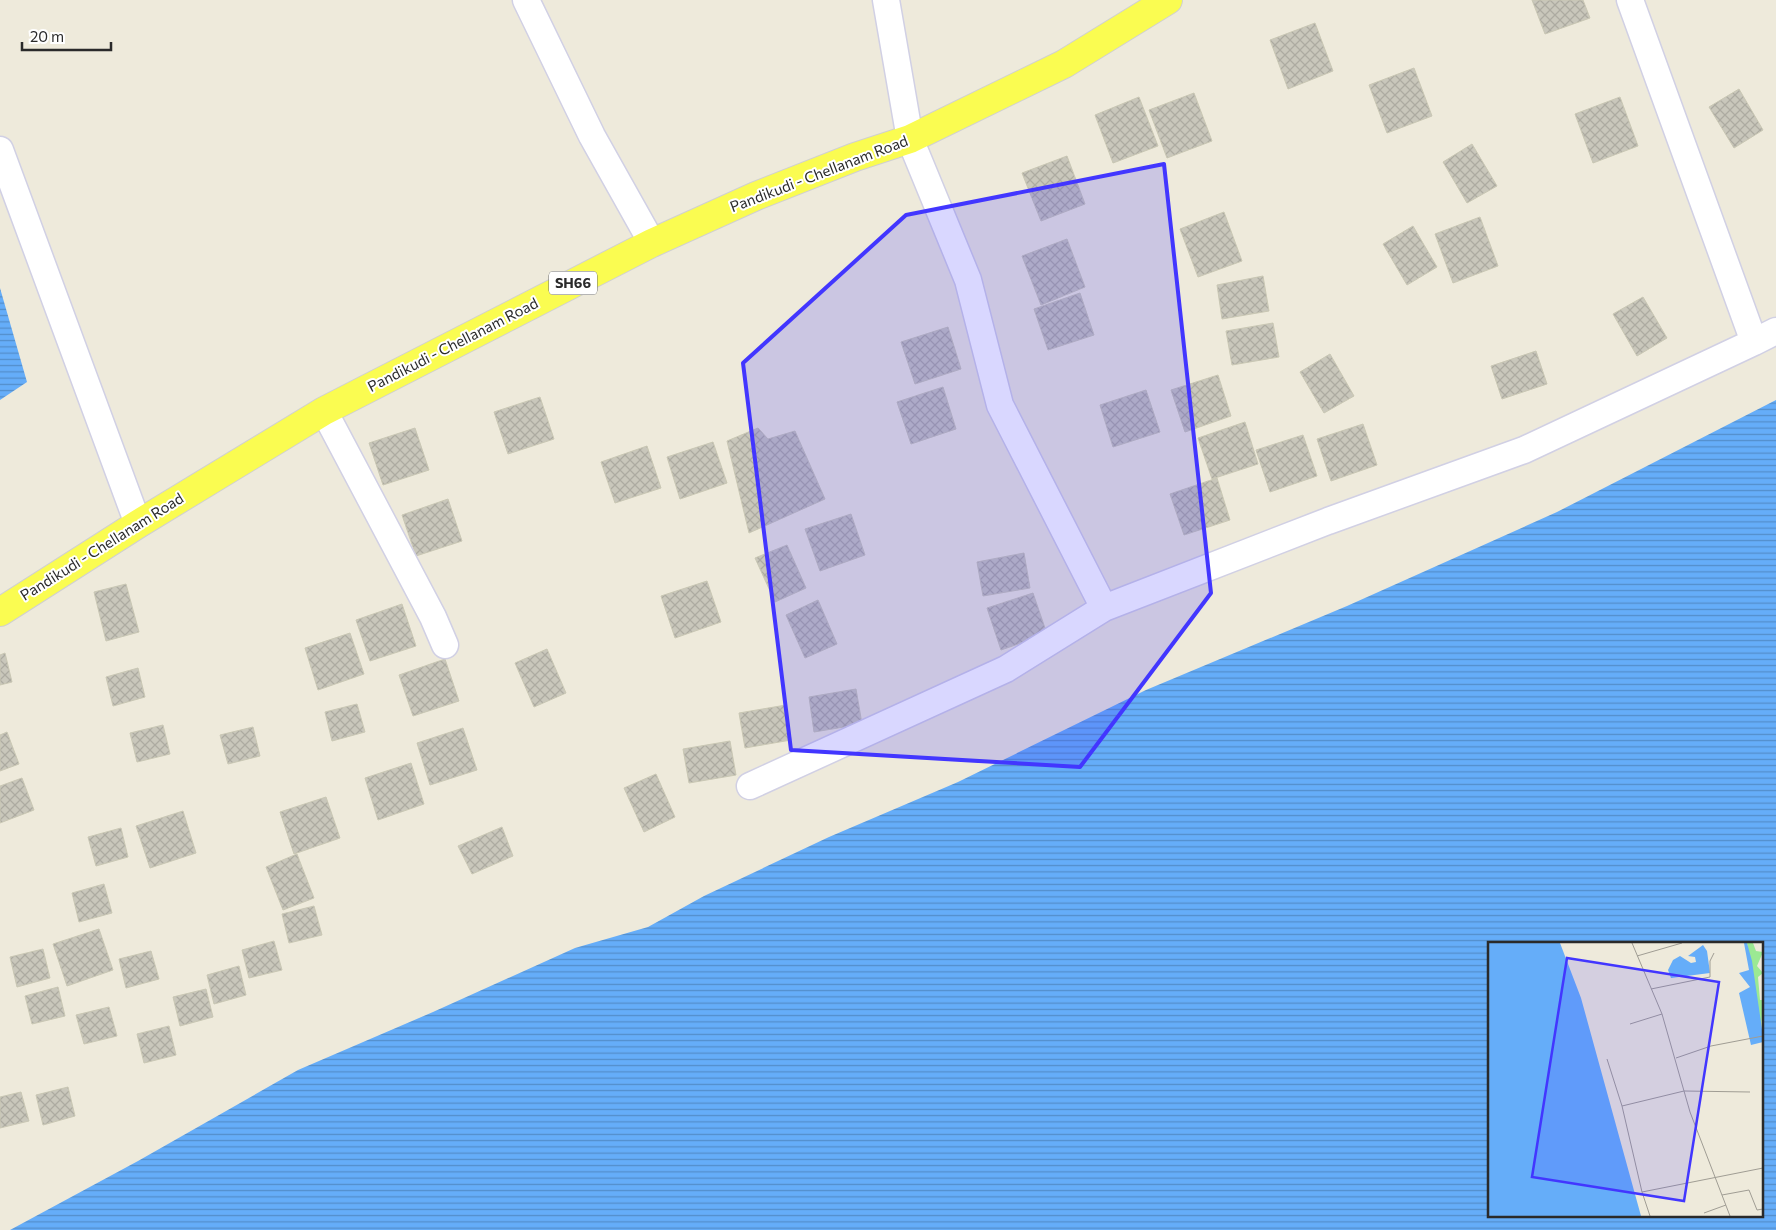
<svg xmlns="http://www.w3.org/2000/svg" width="1776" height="1230" viewBox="0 0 1776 1230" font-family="Commissioner,sans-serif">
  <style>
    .water { fill: url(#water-rules); fill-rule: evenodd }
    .building { fill: url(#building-cross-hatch); stroke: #c9c7b4 }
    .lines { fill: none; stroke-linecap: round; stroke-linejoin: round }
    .minor-casing { stroke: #d1d0e4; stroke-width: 29 }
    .primary-casing { stroke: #d0d0d0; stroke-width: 30 }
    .minor { stroke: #fff; stroke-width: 26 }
    .primary { stroke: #fafc51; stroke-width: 28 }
    .marked { fill: #4236ff; fill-opacity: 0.2; stroke: #4236ff; stroke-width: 4; stroke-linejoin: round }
    .labels { text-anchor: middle; stroke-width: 4; stroke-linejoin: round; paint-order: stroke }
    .shield { fill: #fff; stroke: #6a6a6a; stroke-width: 1 }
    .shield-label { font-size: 14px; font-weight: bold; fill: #2a2a2a }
    .street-label { font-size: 15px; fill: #2a2a2a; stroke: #fff }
    .inset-road { fill: none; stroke: #a09d94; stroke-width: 1 }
    .view { fill: #4236ff; fill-opacity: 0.15; stroke: #4236ff; stroke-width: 2.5 }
    .inset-edge { fill: none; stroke: #2a2a2a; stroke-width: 2.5 }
  </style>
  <defs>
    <pattern id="water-rules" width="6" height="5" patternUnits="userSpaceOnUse" patternTransform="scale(1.25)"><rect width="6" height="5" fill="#65adf9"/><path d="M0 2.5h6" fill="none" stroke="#538dca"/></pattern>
    <pattern id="building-cross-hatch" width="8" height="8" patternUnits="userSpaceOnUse" patternTransform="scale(1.25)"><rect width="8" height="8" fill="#c9c7bb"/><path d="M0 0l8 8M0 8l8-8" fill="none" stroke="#adaba1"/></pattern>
  </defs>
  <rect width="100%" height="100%" fill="#eeeadb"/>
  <!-- water -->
  <path class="water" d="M0 288 27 382 0 400Z
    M1776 400V1230H10L138 1161 298 1070 433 1012 575 948 648 927 704 896 829 837 958 782 1146 690 1347 606 1557 512ZM1490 944H1762V1216H1490Z"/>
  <!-- building -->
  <path class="building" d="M1532 0H1583L1590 18 1545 34Z
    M1315 23 1333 71 1288 89 1270 40Z
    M1414 68 1432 116 1387 133 1369 85Z
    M1739 89 1763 130 1734 148 1709 107Z
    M1194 93 1212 141 1167 158 1149 110Z
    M1139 97 1158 146 1113 163 1095 115Z
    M1620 97 1638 146 1593 163 1575 114Z
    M1472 144 1497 186 1467 203 1443 162Z
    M1067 156 1085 204 1041 221 1022 173Z
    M1224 212 1242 261 1198 277 1180 229Z
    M1480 217 1498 266 1453 283 1435 234Z
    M1413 226 1437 267 1407 285 1383 244Z
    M1067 239 1085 287 1041 305 1022 256Z
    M1263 276 1269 311 1222 319 1217 285Z
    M1080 293 1094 335 1048 350 1034 309Z
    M1643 297 1667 338 1637 356 1613 314Z
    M1273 323 1279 357 1232 365 1226 331Z
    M948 327 961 369 915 384 901 342Z
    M1536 351 1547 384 1502 399 1491 366Z
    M1330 354 1354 396 1324 413 1300 372Z
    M1218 375 1231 416 1185 432 1171 390Z
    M943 387 956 429 911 444 897 402Z
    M1146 390 1160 432 1113 447 1100 405Z
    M540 397 554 439 508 454 494 412Z
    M1245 422 1258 464 1212 479 1198 438Z
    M1363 424 1377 465 1331 481 1317 439Z
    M415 428 429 470 383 485 369 443Z
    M758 428 768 439 795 431 825 499 749 533 727 441Z
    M1303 435 1317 476 1270 492 1256 450Z
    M713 442 727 483 680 499 667 457Z
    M647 446 661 488 615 503 601 462Z
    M1217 478 1230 520 1184 535 1170 494Z
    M448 499 462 541 416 556 402 515Z
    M851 514 865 555 820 571 805 529Z
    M787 545 806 588 775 602 755 558Z
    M1024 553 1030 588 983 596 977 562Z
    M707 581 721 622 675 638 661 596Z
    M126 584 139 632 106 641 94 592Z
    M1033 593 1047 634 1001 650 987 608Z
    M818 600 837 644 805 658 786 615Z
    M402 604 416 646 370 661 356 620Z
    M350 633 364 674 318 690 305 648Z
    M547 649 566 693 534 707 515 663Z
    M5 653 12 682 0 685V655Z
    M445 659 459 701 413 716 399 675Z
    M138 668 145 697 113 706 106 677Z
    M856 689 862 724 814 732 809 697Z
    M357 704 365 732 332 741 325 712Z
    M786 705 791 740 745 748 739 713Z
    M163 725 170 754 137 762 130 733Z
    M253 727 260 756 228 764 220 735Z
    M463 728 477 770 430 785 417 743Z
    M7 732 19 764 0 771V735Z
    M730 741 736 775 689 783 683 749Z
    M411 763 424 804 378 820 365 778Z
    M656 774 675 817 644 832 624 788Z
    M22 778 34 810 0 823V786Z
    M326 797 340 838 294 854 280 812Z
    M183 811 196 853 150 868 136 826Z
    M502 827 513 856 472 874 458 846Z
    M121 828 128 857 96 866 88 837Z
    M297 854 314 898 283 910 266 867Z
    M104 884 112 913 79 922 72 893Z
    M314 906 322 935 289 943 282 914Z
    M99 929 113 970 67 986 53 944Z
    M274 941 282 970 249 978 242 950Z
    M43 949 50 978 17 987 10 957Z
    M151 951 159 979 126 988 119 959Z
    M239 966 246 995 214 1004 207 975Z
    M58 987 65 1016 32 1024 25 996Z
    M206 989 213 1017 180 1026 173 997Z
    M109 1007 117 1036 84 1044 76 1015Z
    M169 1026 176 1055 144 1063 137 1034Z
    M68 1087 75 1116 43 1125 36 1095Z
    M21 1092 29 1121 0 1128V1097Z"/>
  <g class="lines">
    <!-- minor casing -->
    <g class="minor-casing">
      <path id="minor" d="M526 0 592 136 652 243
        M886 0 910 139 968 280 1000 405 1104 608 1328 521 1524 450 1754 342 1630 0
        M0 150 138 524
        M1754 342 1776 331
        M324 411 433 617 445 645
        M750 786 1006 669 1104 608"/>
    </g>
    <!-- primary casing -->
    <g class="primary-casing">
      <path id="primary" d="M0 612 138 524 324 411 652 243 756 196 855 157 910 139 1064 64 1168 0"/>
    </g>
    <!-- minor -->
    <use href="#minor" class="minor"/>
    <!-- primary -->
    <use href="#primary" class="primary"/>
  </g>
  <!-- marked area -->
  <path class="marked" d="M1164 164 1211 593 1080 767 791 750 743 363 906 215Z"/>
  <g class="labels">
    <!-- shield labels -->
    <rect class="shield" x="549" y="271.5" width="48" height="23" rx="4"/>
    <g class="shield-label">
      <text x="573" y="288">SH66</text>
    </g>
    <!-- street labels -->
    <g class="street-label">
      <text transform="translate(819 174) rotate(-21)" y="5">Pandikudi - Chellanam Road</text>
      <text transform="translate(453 345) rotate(-27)" y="5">Pandikudi - Chellanam Road</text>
      <text transform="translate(102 547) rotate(-32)" y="5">Pandikudi - Chellanam Road</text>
    </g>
  </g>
  <!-- overview -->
  <g transform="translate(1488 942)">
    <rect width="275" height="275" fill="#eeeadb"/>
    <path d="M259 1H265L268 9 275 10 269 24 275 31 270 35 272 58H275L273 88Z" fill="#9be993"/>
    <path d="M0 1H72L93 56 153 274H0ZM256 1H259L264 19 275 94V100L263 103 251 51 262 45 251 31 261 28ZM215 3 219 9 222 31 183 36 180 28 185 18 192 14 203 21 208 20 207 15 200 14Z" fill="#65adf9"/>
    <path class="inset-road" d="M144 1 174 72 202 170 242 274M149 14 194 1M163 47 222 35V19L226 11M142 82 174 72M188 116 223 104 275 94M119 117 134 164M262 150 196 149 134 164 154 250 275 226M154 250 162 274M234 253 261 248 269 268 275 267M216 271 238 263"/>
    <path class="view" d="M79 16 231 40 196 259 44 235Z"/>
    <rect width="275" height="275" class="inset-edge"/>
  </g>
  <!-- scale -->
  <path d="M22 42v8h89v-8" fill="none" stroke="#2a2a2a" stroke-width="2.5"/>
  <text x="30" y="42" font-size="15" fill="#2a2a2a" stroke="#ffffff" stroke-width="4" paint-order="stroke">20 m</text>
</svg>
